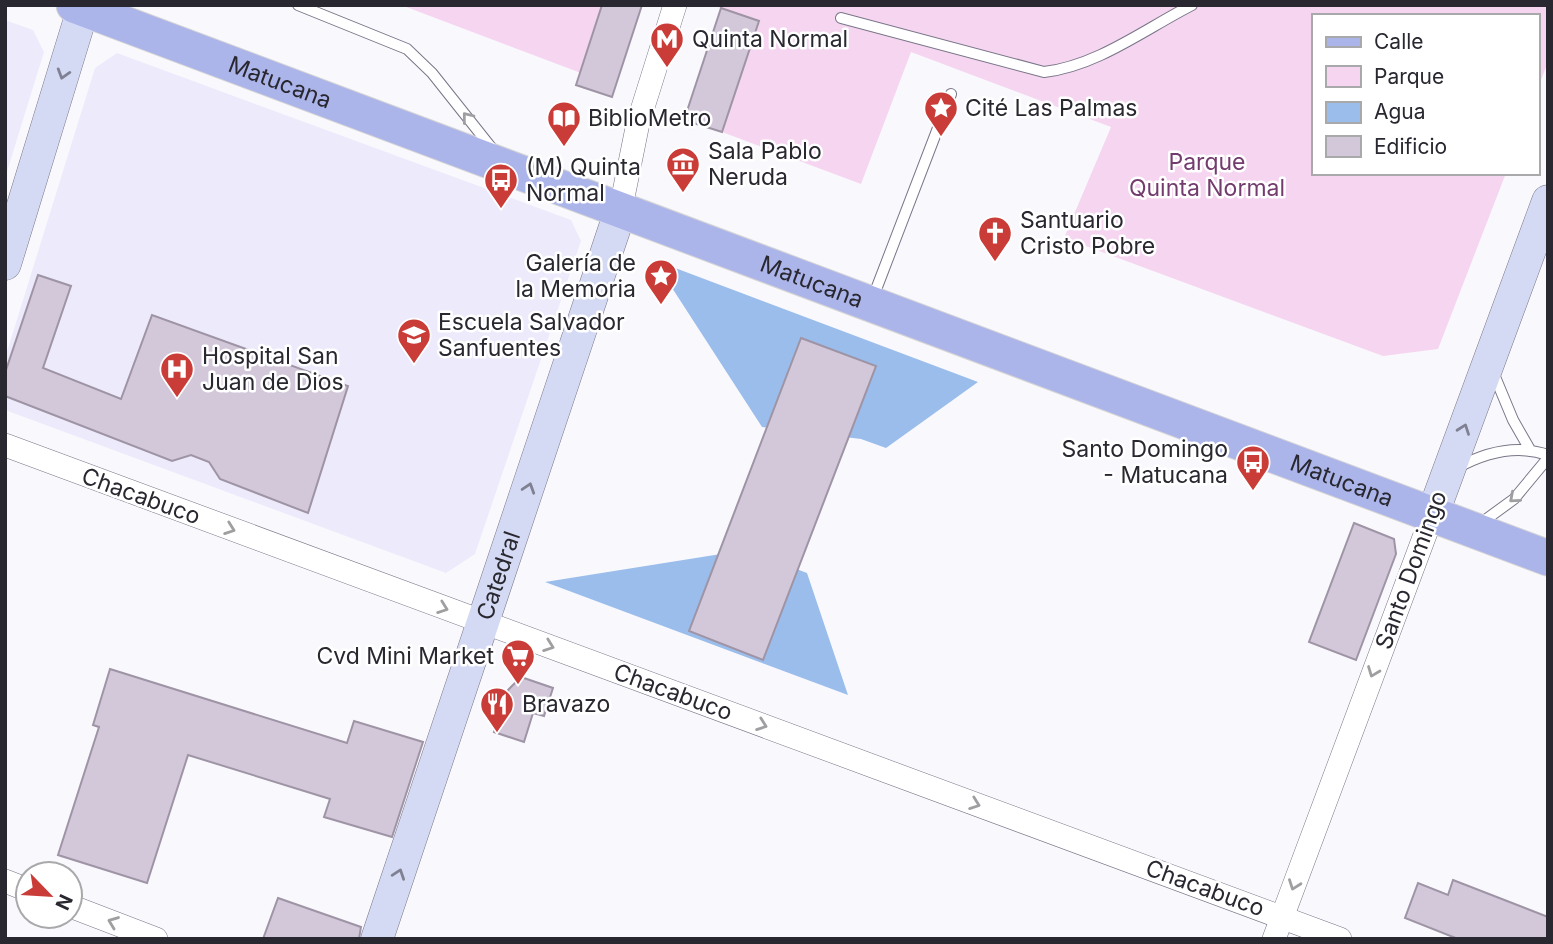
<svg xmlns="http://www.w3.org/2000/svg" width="1553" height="944" viewBox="0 0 1553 944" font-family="Inter,sans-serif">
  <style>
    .built { fill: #edeafb }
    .green { fill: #f5d5f0 }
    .water { fill: #9bbdeb }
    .building { fill: #d2c8d9; stroke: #9e94a5; stroke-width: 2 }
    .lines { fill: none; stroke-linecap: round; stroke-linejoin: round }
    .lane-casing { stroke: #797688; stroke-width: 12 }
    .street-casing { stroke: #797688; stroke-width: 24 }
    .secondary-casing { stroke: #797688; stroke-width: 33 }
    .primary-casing { stroke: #d4d4d5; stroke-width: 37 }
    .lane { stroke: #fff; stroke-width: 10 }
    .street { stroke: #fff; stroke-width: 23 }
    .secondary { stroke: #d5daf4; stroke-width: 32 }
    .primary { stroke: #acb5ea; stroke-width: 35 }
    .oneway { stroke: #7f8092 }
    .oneway2 { stroke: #9f9ea1 }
    .labels { text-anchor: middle; stroke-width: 5; stroke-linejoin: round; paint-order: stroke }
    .poi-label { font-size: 23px; fill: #29272f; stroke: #fff; text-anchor: start }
    .street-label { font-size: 23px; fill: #29272f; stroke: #fff }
    .park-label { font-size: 23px; fill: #733b6e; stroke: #fff }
  </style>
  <rect width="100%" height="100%" fill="#f9f9fd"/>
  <!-- built -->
  <path class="built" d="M5 20 33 30 44 52 5 178Z
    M117 53 571 220 581 241 475 554 446 573 5 410V358L95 68Z"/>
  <!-- green -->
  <path class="green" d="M401 5H602L581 73Z
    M712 5H1548V62L1537 90V16H1313V173H1506L1438 349 1383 356 1064 238 1111 127 911 52 861 184 722 132 758 21Z"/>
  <!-- water -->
  <path class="water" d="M654 260 978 382 886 448 861 439 762 427Z
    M746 550 807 573 848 695 545 582Z"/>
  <!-- building -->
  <path class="building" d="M602 5H642L612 97 576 85Z
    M721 8 759 21 722 132 684 120Z
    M38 275 71 286 43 368 121 399 152 315 348 386 308 513 220 479 209 462 191 455 172 461 5 396V373Z
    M801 338 876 366 763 660 689 631Z
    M1354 523 1394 539 1396 554 1356 660 1309 642Z
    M110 669 347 743 354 721 423 742 392 837 324 817 330 799 188 755 147 883 58 855 99 727 93 725Z
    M521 677 553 688 544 716 533 713 524 742 494 732 508 690Z
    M1453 880 1548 917V939H1458L1405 918 1418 883 1448 895Z
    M278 898 361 927 359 939H263Z"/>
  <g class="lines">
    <!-- lane casing -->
    <g class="lane-casing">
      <path id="lane" d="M298 5 407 49 432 73 494 151
        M841 18 1044 72C1097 66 1145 29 1192 5
        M872 300 951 94
        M1493 372 1513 420 1529 448
        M1457 468C1486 452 1516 444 1548 455
        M1477 526 1514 499 1548 458"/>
    </g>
    <!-- street casing -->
    <g class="street-casing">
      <path id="street" d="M620 212 638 123 675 5
        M5 445 1340 939
        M5 881 28 890
        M70 906 156 939
        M1274 939 1432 516"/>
    </g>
    <!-- secondary casing -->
    <g class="secondary-casing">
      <g id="secondary">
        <path d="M5 264 83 9"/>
        <path d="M1432 516 1548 201"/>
        <path id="s1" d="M377 939 620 212"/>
      </g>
    </g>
    <!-- primary casing -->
    <g class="primary-casing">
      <g id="primary">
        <path id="s2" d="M74 5 1548 558"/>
      </g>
    </g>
    <!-- lane -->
    <use href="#lane" class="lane"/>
    <!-- street -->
    <use href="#street" class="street"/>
    <!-- secondary -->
    <use href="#secondary" class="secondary"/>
    <!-- primary -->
    <use href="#primary" class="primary"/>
  </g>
  <!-- one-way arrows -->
  <defs><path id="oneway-chevron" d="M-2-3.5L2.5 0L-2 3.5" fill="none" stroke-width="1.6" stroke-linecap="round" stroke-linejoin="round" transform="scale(1.75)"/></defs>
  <g class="oneway">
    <use href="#oneway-chevron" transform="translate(63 74) rotate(107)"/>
    <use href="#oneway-chevron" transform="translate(1464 429) rotate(-70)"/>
    <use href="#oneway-chevron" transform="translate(529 488) rotate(-72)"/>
    <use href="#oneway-chevron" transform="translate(399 874) rotate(-71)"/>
  </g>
  <g class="oneway2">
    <use href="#oneway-chevron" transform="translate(467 117) rotate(-128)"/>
    <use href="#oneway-chevron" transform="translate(1514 498) rotate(139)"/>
    <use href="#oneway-chevron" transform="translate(230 529) rotate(20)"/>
    <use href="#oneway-chevron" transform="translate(443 608) rotate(20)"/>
    <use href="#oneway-chevron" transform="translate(549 646) rotate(20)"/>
    <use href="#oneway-chevron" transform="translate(1373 672) rotate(111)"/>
    <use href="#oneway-chevron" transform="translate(762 725) rotate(20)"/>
    <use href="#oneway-chevron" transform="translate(975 804) rotate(20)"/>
    <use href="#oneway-chevron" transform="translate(1294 885) rotate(110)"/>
    <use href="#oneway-chevron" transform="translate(113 922) rotate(-159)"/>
  </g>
  <!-- icons -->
  <defs>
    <g id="metro-pin" transform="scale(1.75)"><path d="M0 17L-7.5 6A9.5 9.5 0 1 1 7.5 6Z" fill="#ca3c37" stroke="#fff"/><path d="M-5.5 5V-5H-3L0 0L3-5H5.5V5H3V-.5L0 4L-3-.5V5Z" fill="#fff"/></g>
    <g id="sight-pin" transform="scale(1.75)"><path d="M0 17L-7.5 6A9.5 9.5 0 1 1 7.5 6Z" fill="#ca3c37" stroke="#fff"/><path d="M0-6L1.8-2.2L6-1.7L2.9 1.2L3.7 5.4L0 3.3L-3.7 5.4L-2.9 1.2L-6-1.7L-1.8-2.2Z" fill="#fff"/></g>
    <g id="library-pin" transform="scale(1.75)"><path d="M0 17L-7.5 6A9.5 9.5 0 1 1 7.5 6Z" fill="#ca3c37" stroke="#fff"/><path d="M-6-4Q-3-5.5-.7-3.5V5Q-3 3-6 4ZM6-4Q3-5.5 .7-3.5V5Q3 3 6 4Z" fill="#fff"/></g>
    <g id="museum-pin" transform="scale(1.75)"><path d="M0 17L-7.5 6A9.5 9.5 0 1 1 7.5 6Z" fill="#ca3c37" stroke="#fff"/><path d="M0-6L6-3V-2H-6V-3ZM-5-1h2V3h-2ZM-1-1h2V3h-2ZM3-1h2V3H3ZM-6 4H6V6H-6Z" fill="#fff"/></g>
    <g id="bus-pin" transform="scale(1.75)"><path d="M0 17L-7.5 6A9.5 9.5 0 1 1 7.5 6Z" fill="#ca3c37" stroke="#fff"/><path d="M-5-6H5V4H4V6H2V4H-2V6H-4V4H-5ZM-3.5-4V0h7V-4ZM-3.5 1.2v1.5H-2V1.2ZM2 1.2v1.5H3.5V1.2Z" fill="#fff"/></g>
    <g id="church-pin" transform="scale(1.75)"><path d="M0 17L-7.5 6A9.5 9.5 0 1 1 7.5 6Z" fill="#ca3c37" stroke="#fff"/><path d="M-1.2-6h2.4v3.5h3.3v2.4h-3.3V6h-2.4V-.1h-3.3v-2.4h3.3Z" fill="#fff"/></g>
    <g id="school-pin" transform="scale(1.75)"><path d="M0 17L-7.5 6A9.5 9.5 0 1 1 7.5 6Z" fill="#ca3c37" stroke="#fff"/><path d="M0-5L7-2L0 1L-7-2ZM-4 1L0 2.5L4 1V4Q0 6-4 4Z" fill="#fff"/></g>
    <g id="hospital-pin" transform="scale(1.75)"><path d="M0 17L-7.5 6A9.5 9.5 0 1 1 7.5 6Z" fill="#ca3c37" stroke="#fff"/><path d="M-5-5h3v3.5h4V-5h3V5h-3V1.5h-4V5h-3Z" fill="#fff"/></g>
    <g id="supermarket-pin" transform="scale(1.75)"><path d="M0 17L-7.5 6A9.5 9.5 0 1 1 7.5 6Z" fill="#ca3c37" stroke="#fff"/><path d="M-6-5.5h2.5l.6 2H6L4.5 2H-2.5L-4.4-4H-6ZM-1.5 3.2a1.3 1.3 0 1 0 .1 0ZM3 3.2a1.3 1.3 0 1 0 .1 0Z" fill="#fff"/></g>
    <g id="restaurant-pin" transform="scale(1.75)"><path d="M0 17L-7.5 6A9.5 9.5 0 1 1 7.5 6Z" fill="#ca3c37" stroke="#fff"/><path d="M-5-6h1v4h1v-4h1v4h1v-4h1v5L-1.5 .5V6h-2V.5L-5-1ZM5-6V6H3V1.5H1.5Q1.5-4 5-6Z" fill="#fff"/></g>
  </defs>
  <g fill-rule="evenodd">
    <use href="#metro-pin" x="667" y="39"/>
    <use href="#sight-pin" x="941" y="108"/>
    <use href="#library-pin" x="564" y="118"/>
    <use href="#museum-pin" x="683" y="164"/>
    <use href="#bus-pin" x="501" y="180"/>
    <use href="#church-pin" x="995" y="233"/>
    <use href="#sight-pin" x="661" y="276"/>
    <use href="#school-pin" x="414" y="335"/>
    <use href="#hospital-pin" x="177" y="369"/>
    <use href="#bus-pin" x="1253" y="462"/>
    <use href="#supermarket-pin" x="518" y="656"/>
    <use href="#restaurant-pin" x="497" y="704"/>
  </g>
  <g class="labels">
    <!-- poi labels -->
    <g class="poi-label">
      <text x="692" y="47">Quinta Normal</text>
      <text x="965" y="116">Cité Las Palmas</text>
      <text x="588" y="126">BiblioMetro</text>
      <text x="708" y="159">Sala Pablo<tspan x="708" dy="26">Neruda</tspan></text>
      <text x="526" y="175">(M) Quinta<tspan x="526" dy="26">Normal</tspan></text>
      <text x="1020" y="228">Santuario<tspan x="1020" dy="26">Cristo Pobre</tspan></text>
      <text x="636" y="271" text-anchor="end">Galería de<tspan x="636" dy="26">la Memoria</tspan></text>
      <text x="438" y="330">Escuela Salvador<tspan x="438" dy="26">Sanfuentes</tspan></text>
      <text x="202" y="364">Hospital San<tspan x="202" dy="26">Juan de Dios</tspan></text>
      <text x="1228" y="457" text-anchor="end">Santo Domingo<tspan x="1228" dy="26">- Matucana</tspan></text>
      <text x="494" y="664" text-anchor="end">Cvd Mini Market</text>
      <text x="522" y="712">Bravazo</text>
    </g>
    <!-- street labels -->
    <g class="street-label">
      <text dy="8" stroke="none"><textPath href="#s2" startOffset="220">Matucana</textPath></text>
      <text dy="8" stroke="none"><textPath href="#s2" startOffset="788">Matucana</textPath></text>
      <text dy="8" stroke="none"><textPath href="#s2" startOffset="1354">Matucana</textPath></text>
      <text transform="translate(141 496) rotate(20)" y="8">Chacabuco</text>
      <text transform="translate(1411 570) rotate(-70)" y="8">Santo Domingo</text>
      <text dy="8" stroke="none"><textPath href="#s1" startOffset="383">Catedral</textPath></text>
      <text transform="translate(673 692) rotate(20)" y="8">Chacabuco</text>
      <text transform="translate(1205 888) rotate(20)" y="8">Chacabuco</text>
    </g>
    <!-- park labels -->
    <g class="park-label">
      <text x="1207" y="170">Parque<tspan x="1207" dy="26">Quinta Normal</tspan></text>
    </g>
  </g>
  <!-- border -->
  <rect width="1553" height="944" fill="none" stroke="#29272f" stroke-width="14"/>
  <!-- legend -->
  <rect x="1312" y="14" width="228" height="161" fill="#ffffff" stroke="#a9a9ac" stroke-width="2"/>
  <rect x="1326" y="37" width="35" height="10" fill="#acb5ea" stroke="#a9a9ac" stroke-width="2"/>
  <text x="1374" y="49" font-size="21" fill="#29272f">Calle</text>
  <rect x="1326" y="66" width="35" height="21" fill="#f5d5f0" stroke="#a9a9ac" stroke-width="2"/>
  <text x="1374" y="84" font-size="21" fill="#29272f">Parque</text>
  <rect x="1326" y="102" width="35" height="21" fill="#9bbdeb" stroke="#a9a9ac" stroke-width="2"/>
  <text x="1374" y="119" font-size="21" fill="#29272f">Agua</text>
  <rect x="1326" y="136" width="35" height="21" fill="#d2c8d9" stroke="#a9a9ac" stroke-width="2"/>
  <text x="1374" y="154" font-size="21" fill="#29272f">Edificio</text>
  <!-- north arrow -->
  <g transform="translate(49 895) rotate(115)"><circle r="33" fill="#ffffff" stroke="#a9a9ac" stroke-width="2"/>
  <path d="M0-5L12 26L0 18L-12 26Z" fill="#ca3c37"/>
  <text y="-10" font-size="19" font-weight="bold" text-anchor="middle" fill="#29272f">N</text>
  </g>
</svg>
